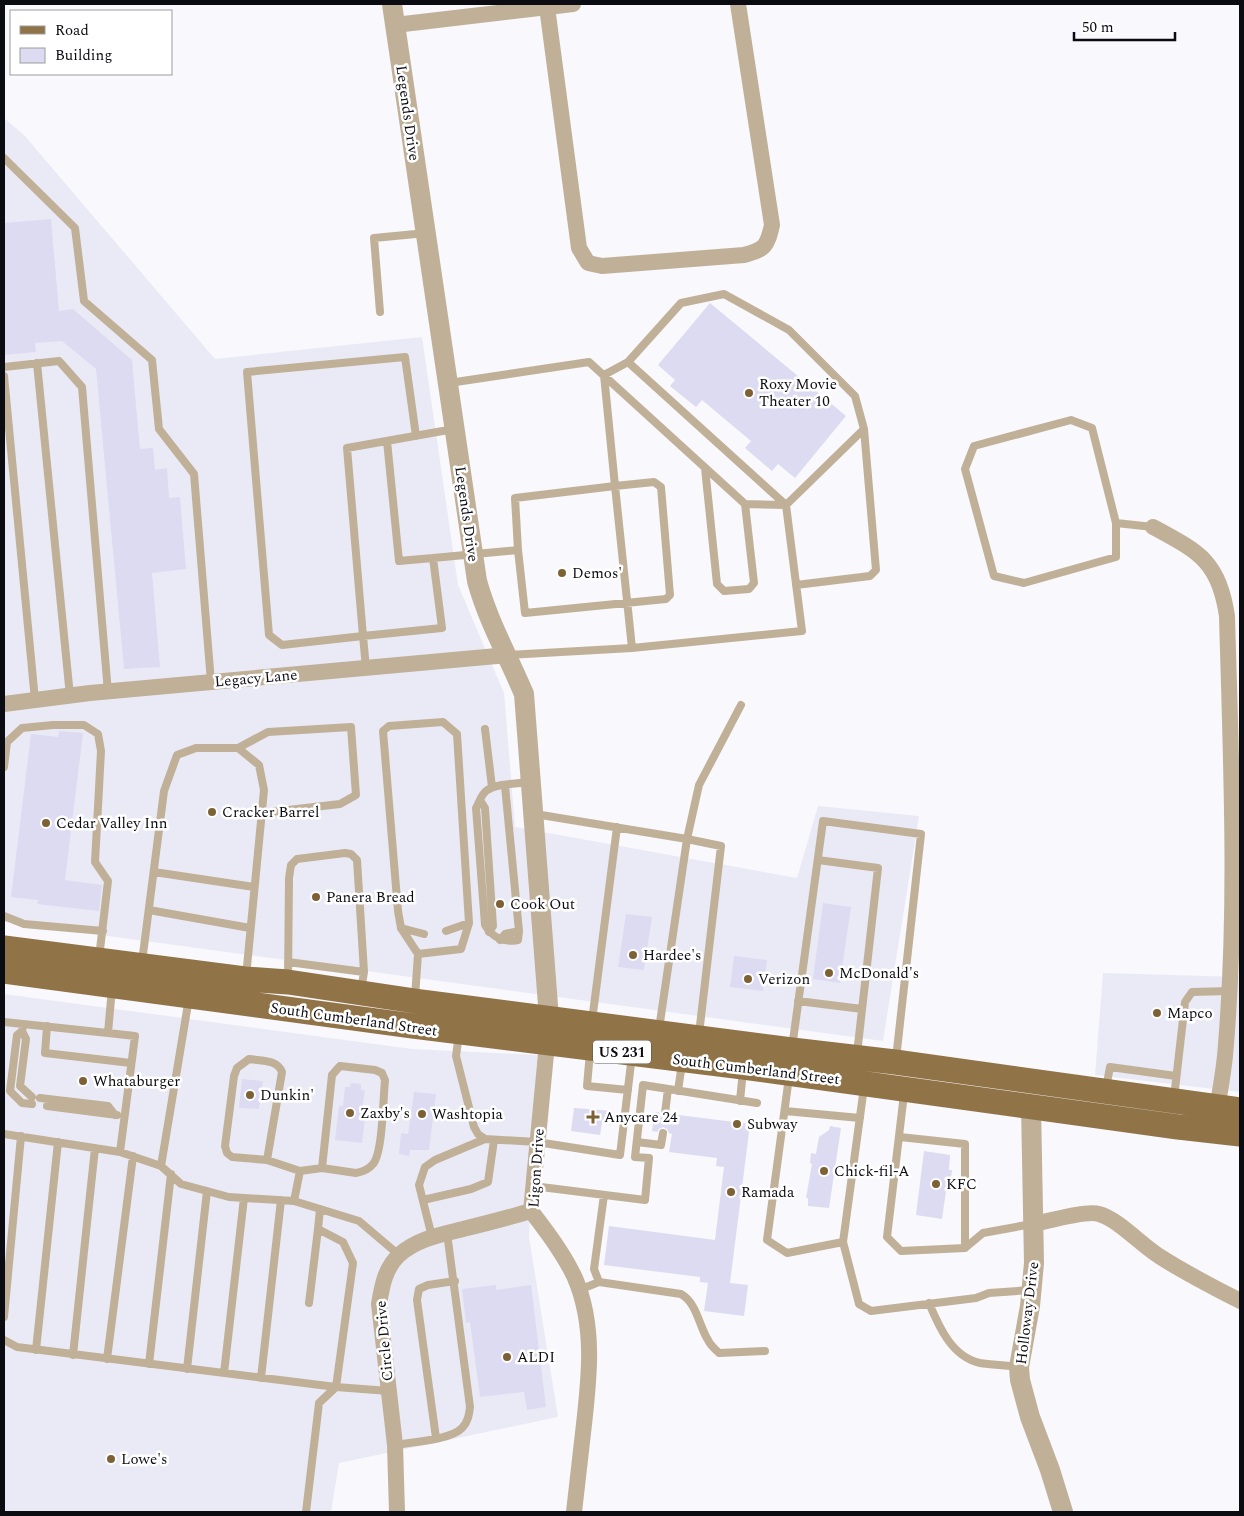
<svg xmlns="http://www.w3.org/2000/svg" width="1244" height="1516" viewBox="0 0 1244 1516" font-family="Spectral,serif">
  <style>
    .built { fill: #eaeaf6 }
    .building { fill: #dcdbf1 }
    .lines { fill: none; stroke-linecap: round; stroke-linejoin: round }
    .service { stroke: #c0b098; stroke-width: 8 }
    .minor { stroke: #c0b098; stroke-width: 16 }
    .tertiary { stroke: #c0b098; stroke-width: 20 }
    .primary { stroke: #907346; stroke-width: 25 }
    .poi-dot { fill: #7d6134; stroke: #fff; stroke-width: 2 }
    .labels { text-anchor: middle; stroke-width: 5; stroke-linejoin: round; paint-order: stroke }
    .shield { fill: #fff; stroke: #545459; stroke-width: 1 }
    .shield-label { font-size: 14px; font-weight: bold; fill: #0b0b12 }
    .street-label { font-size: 15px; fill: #0b0b12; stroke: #fff }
    .poi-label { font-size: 15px; fill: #0b0b12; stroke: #fff; text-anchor: start }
  </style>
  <rect width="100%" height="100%" fill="#f8f8fd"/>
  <!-- built -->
  <path class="built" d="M4 118 24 135 215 359 422 337 458 585 504 693 515 827 797 878 818 806 919 816 883 1041 4 922Z
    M1103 973 1240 977V1092L1095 1075Z
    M4 994 412 1049 539 1055 529 1237 558 1417 339 1463 331 1512H4Z"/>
  <!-- building -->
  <path class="building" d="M51 219 59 311 73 309 132 360 140 449 153 448 155 470 167 468 169 498 180 497 186 569 152 573 160 667 124 669 96 369 62 341 35 343 36 352 4 355V223Z
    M710 303 846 416 795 478 778 464 772 471 745 448 751 441 702 400 696 407 670 386 675 380 658 365Z
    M59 731 83 733 65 880 102 885 99 911 37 904 38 900 11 897 31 734 58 737Z
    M823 903 851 907 840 983 813 979Z
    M626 914 652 917 644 970 618 967Z
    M734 956 767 960 763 991 730 987Z
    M242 1079 263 1081 259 1109 239 1108Z
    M351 1083 361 1084V1090H365L362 1109 366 1110 362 1143 335 1140 339 1106H343L345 1087H350Z
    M414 1092 436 1094 429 1150H410L409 1156 399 1154 401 1133 408 1134Z
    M574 1108 613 1111 612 1125 602 1123 600 1135 571 1131Z
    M655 1112H659L660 1116 664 1118H668L671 1114 750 1124 730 1283 748 1285 744 1316 704 1311 708 1283 700 1282V1277L604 1265 609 1226 715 1240 724 1167 716 1166 717 1158 669 1152 672 1134 669 1133 667 1129 663 1127 659 1129 657 1132 652 1131Z
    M830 1126 841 1128 829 1208 808 1206V1198H806L812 1164 810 1163 811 1153 816 1154 819 1137 829 1130Z
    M924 1151 950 1155 949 1170H952L949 1192 946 1191 942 1219 916 1215Z
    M496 1285V1290L531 1285 546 1407 527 1410 524 1392 480 1397 470 1322 466 1323 462 1289Z"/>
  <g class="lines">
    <!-- service -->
    <path class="service" d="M4 158 75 228 84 301 152 360 159 429 194 474 211 682
      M380 312 374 238 426 233
      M37 363 70 696
      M4 367 59 361 82 387 108 692
      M4 376 35 700
      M449 383 589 362 745 504 786 505 802 631 632 648 508 655
      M416 436 405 357 247 372 269 635 282 645 363 636 347 448 454 429
      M387 441 399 561 433 558
      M705 468 717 584 724 591 749 589 754 583 745 504
      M1116 523V557L1024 583 994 576 965 469 974 446 1071 420 1092 428 1116 523 1153 527
      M518 550 525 613 666 599 670 595 661 487 654 482 615 486 604 375 628 362 681 303 724 294 789 330 855 396 864 429 786 505 628 362
      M796 585 870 576 876 570 864 429
      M366 668 363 636 442 628 433 558 518 550 515 498 615 486 632 648
      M485 729 492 787
      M238 748 268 732 351 727 356 795 340 804 262 813
      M4 767 7 742 22 728 53 725H84L98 734 101 751 95 862 108 881 99 958
      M505 786 519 931 518 940C503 943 493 938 485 925L476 808C479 803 481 795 486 791 496 783 517 784 529 782
      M480 800 485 808 493 926 489 932
      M535 814 687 839 659 1029
      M818 860 878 868 857 1054
      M154 872 254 887
      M149 910 250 928
      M4 916 24 924 103 931
      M401 928 424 934
      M446 931 469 923
      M500 940 505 934 519 931
      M142 962 164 791 177 755 196 748H238L259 765 264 790 246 977
      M288 962 364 972
      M288 979 289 878 291 865 297 859 345 853 351 854 357 860 364 972 361 991
      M112 988 108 1033 135 1036 120 1152
      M415 997 418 954 401 928 398 911 383 731 389 726 443 722 457 734 469 923 461 949 418 954
      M798 1001 862 1009
      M592 1021 617 827
      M4 1022 108 1033
      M23 1026 22 1031 26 1039 20 1086 32 1097
      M47 1026 45 1053 131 1063
      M22 1031 17 1035 10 1091 22 1103 32 1104
      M459 1034 456 1056 474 1127 478 1134 485 1139
      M699 1034 721 846 687 839 699 785 741 705
      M792 1048 823 821 921 834 896 1059
      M590 1052 587 1086 628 1090
      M789 1077 767 1240 787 1253 843 1242 864 1087
      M1106 1088 1110 1067 1176 1076
      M678 1091 682 1063
      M904 1094 887 1237 901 1251 965 1248 983 1233 1032 1224
      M40 1098 108 1106 115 1115
      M1174 1098 1185 1002 1192 992 1229 991
      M740 1101 743 1070
      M47 1106 117 1115
      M785 1111 860 1118
      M665 1113 668 1089
      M4 1134 120 1152 161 1166 189 998
      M900 1137 965 1144V1248
      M637 1142 661 1145 663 1133
      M267 1160 282 1072C277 1059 261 1061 249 1059L237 1068 234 1076 225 1146 227 1153 232 1157 267 1160 300 1171 294 1201
      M161 1166 181 1184 229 1197 294 1201 359 1221 399 1255
      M300 1171 322 1168 356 1173C362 1172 369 1169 373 1164 383 1152 383 1098 385 1080L382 1073 375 1070 340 1066 332 1075 322 1168
      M533 1186 645 1200 649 1158 635 1157 643 1085 757 1103
      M423 1200 471 1189 488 1182 494 1140
      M320 1209 318 1229 343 1242 353 1263 336 1387 389 1391
      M432 1237 419 1185 425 1167 435 1160 485 1139 537 1142 620 1155 632 1055
      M843 1242 859 1304 871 1311 976 1298 989 1293 1031 1290
      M599 1282 594 1269 604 1195
      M579 1290 599 1282 681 1294C697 1303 699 1326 708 1340 710 1345 715 1349 719 1353L765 1351
      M309 1303 318 1229
      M929 1303C939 1327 952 1357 980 1363 992 1365 1006 1365 1018 1367
      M4 1317 21 1136
      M4 1340 17 1347 336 1387
      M36 1350 58 1142
      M73 1355 95 1148
      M107 1359 133 1156
      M149 1364 171 1174
      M187 1369 207 1191
      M224 1373 244 1198
      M261 1378 281 1200
      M436 1438 417 1300 419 1289 428 1285 455 1281
      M395 1445C411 1442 451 1440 462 1428 468 1422 469 1415 470 1407L447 1233
      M306 1512 319 1403 336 1387"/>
    <!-- minor -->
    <path class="minor" d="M547 7 579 248 588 263 602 266 744 255C765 249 767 247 772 225L738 4
      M395 25 573 4
      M1153 527C1199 552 1219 561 1227 616 1231 763 1238 910 1225 1056 1223 1076 1219 1096 1216 1116
      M4 704 90 693 508 655
      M548 1033 531 1211C547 1232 564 1254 575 1278 596 1327 589 1381 583 1433 580 1459 577 1486 574 1512
      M1034 1224C1049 1221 1087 1210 1099 1214 1118 1219 1141 1245 1159 1256 1185 1273 1213 1287 1240 1301
      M397 1512 395 1445 379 1304C382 1286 385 1268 399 1255 418 1238 444 1234 467 1228 488 1223 510 1217 531 1211"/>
    <!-- tertiary -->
    <path class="tertiary" d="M392 4 477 581C488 621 508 656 524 694L549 1018
      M1031 1106 1034 1263 1030 1306 1019 1367 1020 1380 1030 1417 1050 1470 1063 1512"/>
    <!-- primary -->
    <path class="primary" d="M4 948 245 979 288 982 415 1001 792 1050 895 1062 1240 1110
      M4 971 413 1026 743 1067 1178 1127 1240 1134"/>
  </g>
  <!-- markers -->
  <g class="poi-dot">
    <circle cx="749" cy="393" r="5"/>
    <circle cx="562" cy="573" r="5"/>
    <circle cx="212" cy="812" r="5"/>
    <circle cx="46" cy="823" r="5"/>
    <circle cx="316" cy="897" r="5"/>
    <circle cx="500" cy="904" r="5"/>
    <circle cx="633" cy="955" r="5"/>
    <circle cx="829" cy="973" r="5"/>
    <circle cx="748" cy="979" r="5"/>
    <circle cx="1157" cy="1013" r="5"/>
    <circle cx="83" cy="1081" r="5"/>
    <circle cx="250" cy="1095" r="5"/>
    <circle cx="350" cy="1113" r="5"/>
    <circle cx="422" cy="1114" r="5"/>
    <path d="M590.5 1109.5h5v5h5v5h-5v5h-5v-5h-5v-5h5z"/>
    <circle cx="737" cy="1124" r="5"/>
    <circle cx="824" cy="1171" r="5"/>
    <circle cx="936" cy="1184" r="5"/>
    <circle cx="731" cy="1192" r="5"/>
    <circle cx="507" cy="1357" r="5"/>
    <circle cx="111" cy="1459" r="5"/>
  </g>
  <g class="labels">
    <!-- shield labels -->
    <rect class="shield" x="593" y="1040.5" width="58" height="23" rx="4"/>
    <g class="shield-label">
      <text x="622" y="1057">US 231</text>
    </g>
    <!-- street labels -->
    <g class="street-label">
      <text transform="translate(408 113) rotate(82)" y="5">Legends Drive</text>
      <text transform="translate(467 514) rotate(82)" y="5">Legends Drive</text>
      <text transform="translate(256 678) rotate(-5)" y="5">Legacy Lane</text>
      <text transform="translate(354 1019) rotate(8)" y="5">South Cumberland Street</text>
      <text transform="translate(756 1069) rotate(7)" y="5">South Cumberland Street</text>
      <text transform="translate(536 1168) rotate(-86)" y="5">Ligon Drive</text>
      <text transform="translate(1027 1313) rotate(-83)" y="5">Holloway Drive</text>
      <text transform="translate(384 1341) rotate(-95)" y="5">Circle Drive</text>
    </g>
    <!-- poi labels -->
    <g class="poi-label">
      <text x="759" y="389">Roxy Movie<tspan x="759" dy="17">Theater 10</tspan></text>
      <text x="572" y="578">Demos'</text>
      <text x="222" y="817">Cracker Barrel</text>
      <text x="56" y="828">Cedar Valley Inn</text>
      <text x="326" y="902">Panera Bread</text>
      <text x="510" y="909">Cook Out</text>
      <text x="643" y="960">Hardee's</text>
      <text x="839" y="978">McDonald's</text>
      <text x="758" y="984">Verizon</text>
      <text x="1167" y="1018">Mapco</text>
      <text x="93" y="1086">Whataburger</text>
      <text x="260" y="1100">Dunkin'</text>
      <text x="360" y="1118">Zaxby's</text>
      <text x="432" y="1119">Washtopia</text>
      <text x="604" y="1122">Anycare 24</text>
      <text x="747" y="1129">Subway</text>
      <text x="834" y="1176">Chick-fil-A</text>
      <text x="946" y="1189">KFC</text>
      <text x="741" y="1197">Ramada</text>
      <text x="517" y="1362">ALDI</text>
      <text x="121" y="1464">Lowe's</text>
    </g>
  </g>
  <!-- border -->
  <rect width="1244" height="1516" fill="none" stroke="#0b0b12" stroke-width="10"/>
  <!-- legend -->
  <rect x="10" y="10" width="162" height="65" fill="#ffffff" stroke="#9d9da0"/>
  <rect x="20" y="26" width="25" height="8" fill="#907346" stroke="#9d9da0"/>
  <text x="55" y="35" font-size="15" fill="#0b0b12">Road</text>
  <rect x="20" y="48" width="25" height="15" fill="#dcdbf1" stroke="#9d9da0"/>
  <text x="55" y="60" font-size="15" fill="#0b0b12">Building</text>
  <!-- scale -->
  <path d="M1074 32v8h101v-8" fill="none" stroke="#0b0b12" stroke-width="2.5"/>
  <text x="1082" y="32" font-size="15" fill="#0b0b12" stroke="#ffffff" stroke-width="4" paint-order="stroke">50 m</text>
</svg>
